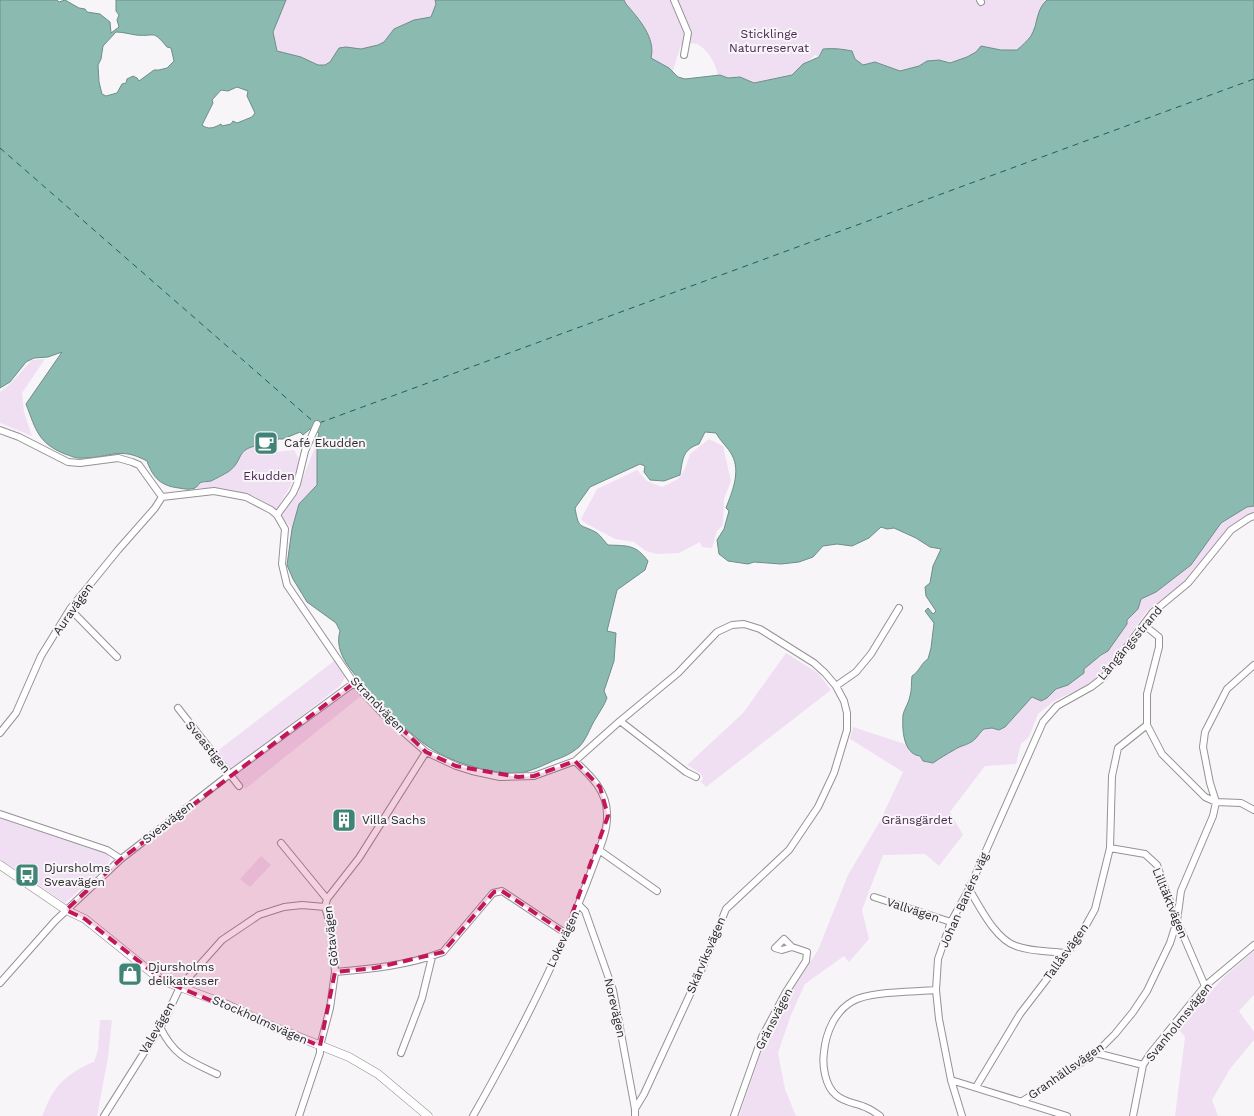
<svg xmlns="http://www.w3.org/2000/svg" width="1254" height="1116" viewBox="0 0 1254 1116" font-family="'Work Sans',sans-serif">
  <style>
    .green { fill: #f0dff3 }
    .water { fill: #8bbab0; stroke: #6e8e88; fill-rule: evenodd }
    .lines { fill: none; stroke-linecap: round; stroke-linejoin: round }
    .ferry { stroke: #215f54; stroke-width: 1; stroke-dasharray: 6 5; stroke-linecap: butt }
    .minor-casing { stroke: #959295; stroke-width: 8 }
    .tertiary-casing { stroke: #959295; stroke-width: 9 }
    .minor { stroke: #fff; stroke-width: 6 }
    .tertiary { stroke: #fff; stroke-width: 8 }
    .marked { fill: #c2185b; fill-opacity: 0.2; stroke: #c2185b; stroke-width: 4; stroke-dasharray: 10 6; stroke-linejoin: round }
    .labels { text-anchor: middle; stroke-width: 4; stroke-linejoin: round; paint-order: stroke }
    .park-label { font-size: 12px; fill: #49264f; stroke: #f8f5f9 }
    .poi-label { font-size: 12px; fill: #292829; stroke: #f8f5f9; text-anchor: start }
    .street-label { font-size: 12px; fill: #292829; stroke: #f8f5f9 }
  </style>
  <rect width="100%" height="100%" fill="#f8f5f9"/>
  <!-- green -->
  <path class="green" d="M286 0H435L436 3 431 17 381 48 328 70 278 55 273 35 276 22Z
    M619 0H1051L1034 25 1033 34 1029 37 1030 41 1015 54 977 53 971 59 916 68 913 67 903 72 863 66 854 59 855 56 849 52 820 54 819 57 815 55 790 77 755 85 718 78C718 67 708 49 697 44 692 42 686 44 681 45L671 77 651 60Z
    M45 359 22 393 24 412 32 436 0 423V392L10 384 32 360Z
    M709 439 723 446 731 481 724 499 723 525 717 531 712 548 702 547 700 542 679 553 657 554 646 551 634 542 615 539 585 523 581 519 597 489 637 470 647 481 662 487 678 479 685 469 690 454Z
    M316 444 317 446V485L299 505 292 529 281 516 297 493Z
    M262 445V451L275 452 294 450 300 461 291 485 276 510 254 496 227 489 195 488C205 479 220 480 230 471 245 456 235 448 262 445Z
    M1254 506V513L1242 518 1230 526 1199 567 1180 586 1147 611 1102 674 1092 683 1054 701 1038 714 1029 737 1021 744 1016 764 985 766 950 812 963 835 939 866 925 854 883 855 862 910 869 939 849 962 844 956 805 984 791 1015 778 1053 785 1089 796 1116H739L773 1018 818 950 848 875 880 821 903 772 850 739 853 727 905 744 910 752 933 763C940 758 947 754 954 750 961 745 970 745 976 738 979 735 980 732 984 729L992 728 999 730 1010 721 1032 697 1041 701 1047 698 1056 689 1068 685 1088 665 1108 651 1127 620 1138 609 1141 599 1156 592 1191 565 1221 523 1247 507Z
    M786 653 818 673 831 690 706 787 701 782 703 778 700 773 687 765 743 713Z
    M334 661 345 677 340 686 230 772 216 752Z
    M353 688 361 696 245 789 235 774 345 691Z
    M0 817 18 824 103 850 110 858 108 865 65 903 9 865 0 861Z
    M261 856 271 865 250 887 240 879Z
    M1254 951V995L1239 1011 1254 1032V1040L1230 1069 1212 1100 1218 1116H1175L1185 1037 1178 1028 1224 977Z
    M100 1020H112L108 1058 97 1116H42C46 1107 49 1098 55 1090 63 1078 81 1066 94 1062L98 1050Z"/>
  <!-- water -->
  <path class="water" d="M0 0H57L59 2 65 0 79 8 85 9 87 12 100 14 110 22 111 33 119 27 117 20 119 15 116 11V0H286L273 32 277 51 301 57 318 65H325L330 62 339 48 346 47 361 49 378 45 384 42 394 29 414 20 431 17 436 4 435 0H624L626 4C639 19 656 38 651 58L669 68 678 77 685 79 720 75 728 78 740 77 754 83 792 75 803 64 819 57 823 49C834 48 842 49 852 51L855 59 863 65 875 62 900 71 919 66 927 61 939 60 950 63 967 57 976 52 981 46 1001 50H1017C1022 46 1027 41 1031 36 1038 24 1036 9 1047 0H1254V506L1247 507 1221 523 1191 565 1156 592 1141 599 1138 609 1127 620V624L1108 651 1101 655 1084 669V673L1068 685 1056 689 1047 698 1041 701 1032 697 1005 727 999 730 992 728 984 729C980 732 979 735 976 738 970 745 961 745 954 750 947 754 940 758 933 763L923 761 920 756C903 754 902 729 903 715 904 709 909 703 910 696 912 690 911 683 912 676 920 671 921 663 928 659L931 648 934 623 925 611 928 608 933 614 936 611 926 596 925 587 930 583 933 566 941 549 930 547 916 538 894 528 887 529 881 527 869 538 852 546 837 544 823 546 813 557 799 562 781 564 754 562 748 564 728 561 719 554 717 540 724 529 729 511 726 508C732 492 741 472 732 455 728 447 720 441 716 433L705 432 699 444C682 450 683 459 680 475L664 481 650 480 644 472 645 466 640 464 590 487 575 508C579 531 580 523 597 533 601 536 604 541 608 545 628 546 635 544 648 561L645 570 617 590 607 631 616 633 614 661 604 691 607 698C604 706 600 711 596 718 590 727 587 739 579 747 572 753 564 757 555 760 544 765 532 771 520 773 494 775 453 763 432 749 412 737 384 708 368 690 354 673 333 654 340 631L336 623 307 602 293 579 287 565 292 529 299 504 317 485V446L316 444 319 433 310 429 303 435 300 432 283 439H263L262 445C234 448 245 460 228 472 223 475 217 478 211 481 208 482 203 481 200 483 198 485 197 487 195 488 190 490 184 489 179 488 161 486 153 478 147 461 119 446 111 458 83 458 77 459 71 456 65 454 38 443 36 430 26 404L62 352 48 357 34 358 26 362 10 382 0 388ZM116 32C123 32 129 34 136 35 156 37 152 29 167 47L171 48 174 61 167 68 159 70H154L139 81 137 78 133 76 127 79 126 83 122 84 117 93 106 96 102 94 99 82 98 65 101 59 103 46ZM237 87 248 91 247 96 255 113 252 117 237 123 233 121 231 124 222 126 221 124C214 128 208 130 202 125L213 103 212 100 221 90 228 91Z"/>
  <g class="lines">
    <!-- ferry -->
    <path class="ferry" d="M0 148 315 423
      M319 423 1254 79"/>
    <!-- minor casing -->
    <g class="minor-casing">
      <path id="minor" d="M674 0 688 33 684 55
        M980 0 981 2
        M0 430 19 437 68 462 80 463 118 458 132 462 139 465 162 497
        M162 497 214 491 246 497 271 510 277 515 285 529 282 564 287 585 354 683 383 714 426 752 456 766 472 771 500 777 534 776 575 761 620 721 678 673 717 632 732 625 744 624 760 629 814 663 825 673 836 686 844 701 847 713V730L834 773 818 807 789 850 726 909 704 964 644 1094 635 1109
        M277 515 293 493 297 484 305 451 317 424
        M70 609 117 657
        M1144 625 1159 637V647L1147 694V725L1162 754 1205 797 1216 802 1241 803 1254 810
        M836 686 856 672 871 654 899 608
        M178 708 239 786
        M620 721 686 772 696 777
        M0 733 16 713 41 656 70 609 118 550 155 508 162 497
        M0 814 107 850 121 859
        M281 843 327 899
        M1110 848 1145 854 1157 865 1177 921 1205 986
        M599 850 657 891
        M969 889C980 907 995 939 1016 946 1032 952 1050 951 1066 953
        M874 897 951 922
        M579 905 585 911 613 990 635 1109V1116
        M335 972C371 969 410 965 443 952L493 893 502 891 565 933
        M0 983 55 921 121 859 230 774 354 683
        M160 1027C174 1056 189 1061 217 1074
        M401 1053 422 998 432 957
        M1096 1053 1143 1065
        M951 1080 1067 1116
        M976 1087 1020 1014 1080 936 1095 909 1110 848 1112 776 1118 748 1147 725
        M1021 1102 1096 1053 1115 1034 1133 1012 1147 991 1170 943 1177 921 1181 891 1213 816 1216 802 1210 783 1203 747 1205 732 1227 689 1254 665
        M104 1116 164 1021 180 987 222 940 259 915 284 907 302 905 325 907
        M299 1116 320 1053V1046L330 1008 335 972 332 931 325 907 327 899 359 858 426 752
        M473 1116C518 1037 561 954 592 869 598 852 608 832 607 814 607 791 591 776 575 761
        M734 1116 762 1037 786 992 806 961 807 952 792 947 784 939 775 948 782 950 792 947
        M880 1116C876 1113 872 1110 867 1108 857 1103 845 1103 836 1095 825 1086 822 1065 824 1052 826 1032 835 1011 853 1001 869 991 916 992 936 990
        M962 1116 951 1080 939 1019 936 990 938 959 951 922 969 889 1043 722 1057 706 1091 687 1104 677 1153 612 1188 583 1231 530 1249 518 1254 516
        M1133 1116 1143 1065 1150 1054 1205 986 1254 945"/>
    </g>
    <!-- tertiary casing -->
    <g class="tertiary-casing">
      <path id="tertiary" d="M0 865 66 910 85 919 152 973 164 981 228 1005 274 1027 349 1057 378 1074 428 1116"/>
    </g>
    <!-- minor -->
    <use href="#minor" class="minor"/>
    <!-- tertiary -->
    <use href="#tertiary" class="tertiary"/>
  </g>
  <!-- marked area -->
  <path class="marked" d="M354 683 426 752 456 766 518 777 534 776 575 761 600 787 608 816 565 933 502 891 494 892 443 952 375 968 335 972 320 1046 164 981 85 919 66 910 121 859Z"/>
  <!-- icons -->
  <defs>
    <g id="cafe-square" transform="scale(1.25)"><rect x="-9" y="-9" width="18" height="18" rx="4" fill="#408477" stroke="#f8f5f9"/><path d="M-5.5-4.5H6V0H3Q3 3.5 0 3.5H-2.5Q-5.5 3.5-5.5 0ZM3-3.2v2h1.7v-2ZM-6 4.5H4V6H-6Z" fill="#fff"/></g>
    <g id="building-square" transform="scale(1.25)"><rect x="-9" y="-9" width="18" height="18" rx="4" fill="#408477" stroke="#f8f5f9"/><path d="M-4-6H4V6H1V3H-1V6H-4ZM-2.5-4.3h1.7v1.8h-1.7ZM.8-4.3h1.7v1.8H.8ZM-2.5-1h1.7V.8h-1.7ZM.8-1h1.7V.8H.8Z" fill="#fff"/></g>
    <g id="bus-square" transform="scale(1.25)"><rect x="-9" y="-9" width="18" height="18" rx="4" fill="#408477" stroke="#f8f5f9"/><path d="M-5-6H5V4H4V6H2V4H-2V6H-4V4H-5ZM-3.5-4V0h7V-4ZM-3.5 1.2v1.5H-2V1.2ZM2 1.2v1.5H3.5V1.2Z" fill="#fff"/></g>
    <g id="shop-square" transform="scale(1.25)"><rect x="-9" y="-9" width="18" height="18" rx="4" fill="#408477" stroke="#f8f5f9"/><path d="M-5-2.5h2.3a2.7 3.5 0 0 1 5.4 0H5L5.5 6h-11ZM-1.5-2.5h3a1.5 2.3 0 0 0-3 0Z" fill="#fff"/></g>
  </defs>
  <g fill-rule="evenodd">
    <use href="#cafe-square" x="266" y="443"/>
    <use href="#building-square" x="344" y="820"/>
    <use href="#bus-square" x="27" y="875"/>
    <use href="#shop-square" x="130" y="974"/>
  </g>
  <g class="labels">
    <!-- park labels -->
    <g class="park-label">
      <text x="769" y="38">Sticklinge<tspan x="769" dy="14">Naturreservat</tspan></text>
      <text x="269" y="480">Ekudden</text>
      <text x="917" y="824">Gränsgärdet</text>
    </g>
    <!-- poi labels -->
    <g class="poi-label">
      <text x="284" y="447">Café Ekudden</text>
      <text x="362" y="824">Villa Sachs</text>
      <text x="44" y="872">Djursholms<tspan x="44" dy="14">Sveavägen</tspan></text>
      <text x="148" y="971">Djursholms<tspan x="148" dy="14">delikatesser</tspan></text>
    </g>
    <!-- street labels -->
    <g class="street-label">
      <text transform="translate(73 609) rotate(-55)" y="4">Auravägen</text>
      <text transform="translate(1130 643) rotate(-50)" y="4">Långängsstrand</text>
      <text transform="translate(378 705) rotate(46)" y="4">Strandvägen</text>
      <text transform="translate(208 747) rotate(51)" y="4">Sveastigen</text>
      <text transform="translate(168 822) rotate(-38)" y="4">Sveavägen</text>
      <text transform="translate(964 900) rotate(-66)" y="4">Johan Banérs väg</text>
      <text transform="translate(1170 903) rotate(68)" y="4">Lilltäktvägen</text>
      <text transform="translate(913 910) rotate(18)" y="4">Vallvägen</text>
      <text transform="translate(331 936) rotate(-96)" y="4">Götavägen</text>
      <text transform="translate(563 939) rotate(-65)" y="4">Lokevägen</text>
      <text transform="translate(1066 952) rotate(-54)" y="4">Tallåsvägen</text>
      <text transform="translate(706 955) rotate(-67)" y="4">Skärviksvägen</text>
      <text transform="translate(615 1008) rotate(77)" y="4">Norevägen</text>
      <text transform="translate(774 1019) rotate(-63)" y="4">Gränsvägen</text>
      <text transform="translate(260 1020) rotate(24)" y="4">Stockholmsvägen</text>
      <text transform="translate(1179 1022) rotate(-51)" y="4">Svanholmsvägen</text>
      <text transform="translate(157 1028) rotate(-60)" y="4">Valevägen</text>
      <text transform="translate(1066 1071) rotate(-35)" y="4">Granhällsvägen</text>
    </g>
  </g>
</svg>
